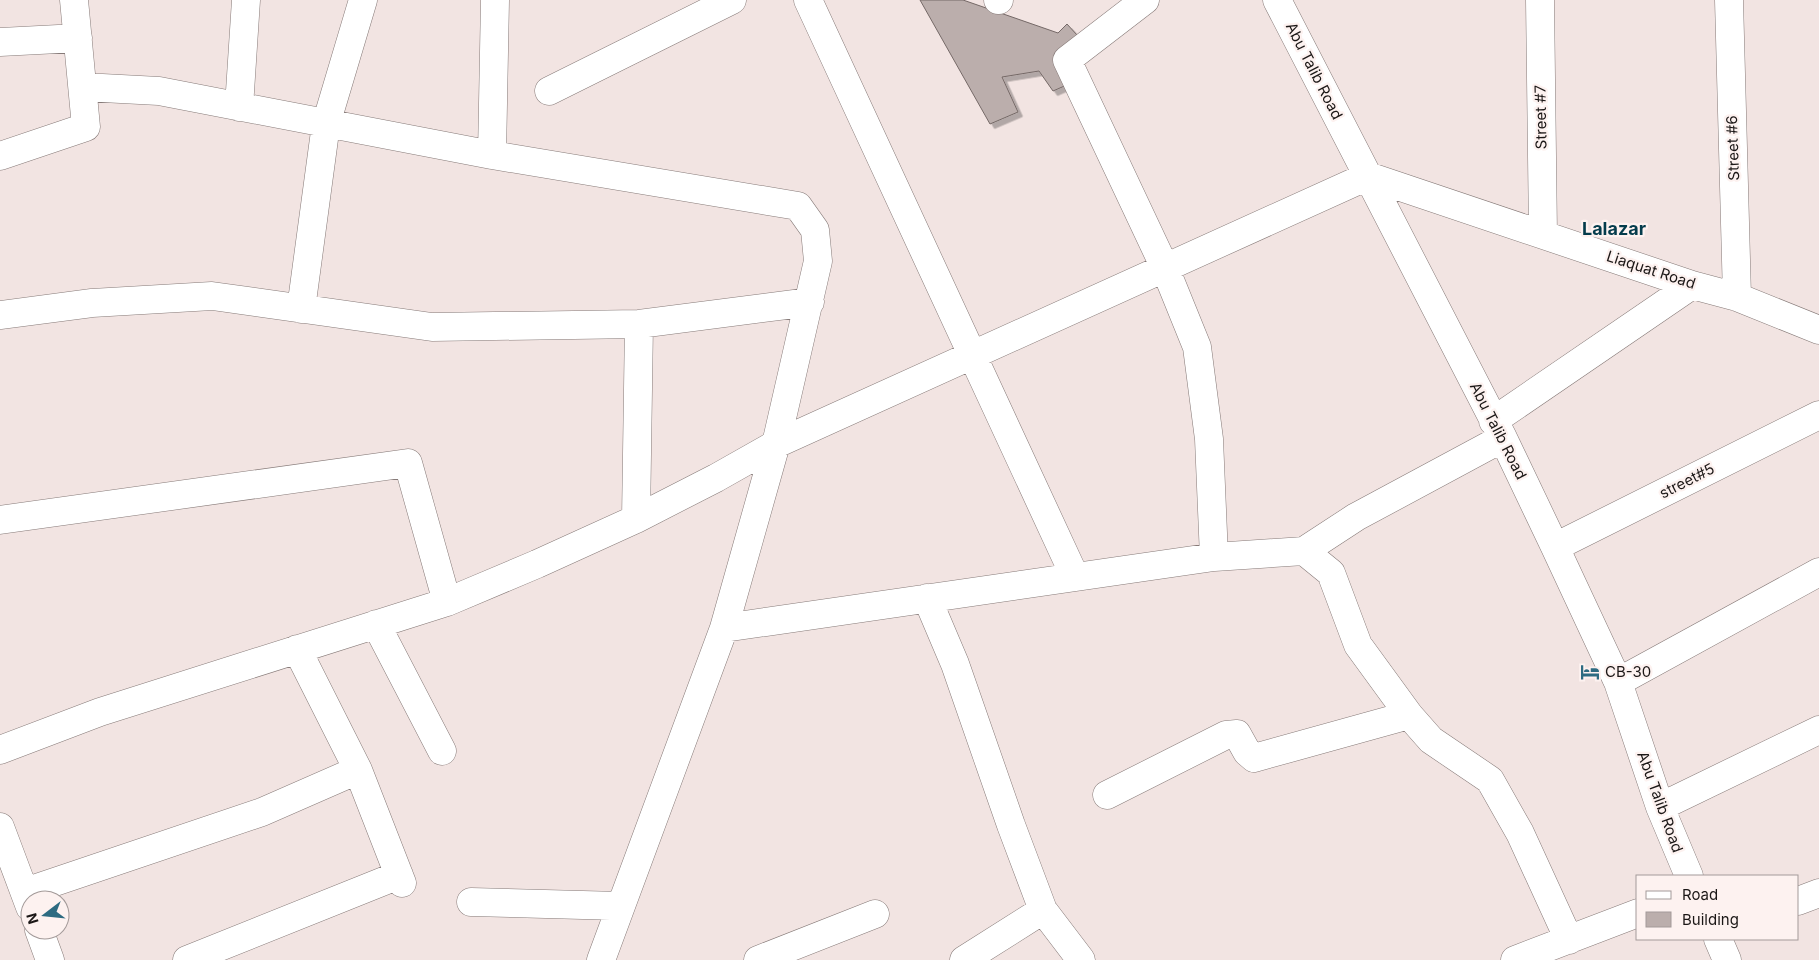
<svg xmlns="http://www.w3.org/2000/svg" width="1819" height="960" viewBox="0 0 1819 960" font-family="Inter,sans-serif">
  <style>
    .building { fill: #bbaeac; stroke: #756967; filter: url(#shadow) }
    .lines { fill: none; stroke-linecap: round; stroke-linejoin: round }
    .street-casing { stroke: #867a78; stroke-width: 29 }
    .street { stroke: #fff; stroke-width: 28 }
    .labels { text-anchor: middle; stroke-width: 4.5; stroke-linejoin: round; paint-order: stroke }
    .street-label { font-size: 15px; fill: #1b1716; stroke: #fdf2f0 }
    .poi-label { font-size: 15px; fill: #1b1716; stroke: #fdf2f0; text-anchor: start }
    .quarter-label { font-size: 18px; font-weight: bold; fill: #043c4c; stroke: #fdf2f0 }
  </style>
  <defs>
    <filter id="shadow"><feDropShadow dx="4.5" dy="4.5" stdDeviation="0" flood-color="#0004"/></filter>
  </defs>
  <rect width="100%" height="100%" fill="#f2e4e2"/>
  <!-- building -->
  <path class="building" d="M920 0H963L1058 33 1067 24 1077 35 1069 84 1053 91 1039 71 1002 77 1018 112 990 124Z"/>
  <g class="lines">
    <!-- street casing -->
    <g class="street-casing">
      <path id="street" d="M808 0 1075 577
        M998 0H999
        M1145 0 1067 60 1165 268 1197 347 1209 439 1214 557
        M1277 0 1503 438 1555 547 1618 682 1660 807 1689 876
        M1540 0 1543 234
        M1729 0 1737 297
        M0 42 78 38
        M83 87 159 91 492 155 798 206 815 230 818 261 776 444 724 628 601 960
        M549 91 732 0
        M239 107 246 0
        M492 155 495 0
        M0 156 86 127 74 0
        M301 309 326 124 363 0
        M0 315 92 303 212 296 432 327 639 324 810 302
        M1493 421 1692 285
        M636 519 639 324
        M0 520 408 463 447 602
        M1555 547 1819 415
        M1304 551 1331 573 1358 645 1409 715 1431 740 1490 780 1520 833 1569 940
        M927 598 955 664 1011 825 1043 910 1081 960
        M376 624 442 751
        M724 628 1214 557 1304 551 1356 517 1503 438
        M297 649 358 770 402 883
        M1618 682 1819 572
        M0 750 100 712 447 602 537 564 636 519 716 478 776 444 1368 176 1692 285 1737 297 1819 330
        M1107 795 1226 735 1237 734 1247 752 1254 758 1409 715
        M1660 807 1819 730
        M0 827 30 907
        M25 892 262 812 358 770
        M1798 901 1819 893
        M471 902 620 906
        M39 930 50 960
        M1718 939 1727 960
        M187 960 399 875
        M758 960 875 914
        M964 960 1043 910
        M1515 960 1638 913"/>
    </g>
    <!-- street -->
    <use href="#street" class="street"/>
  </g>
  <!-- icons -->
  <defs>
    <g id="hotel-bare" transform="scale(1.5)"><path d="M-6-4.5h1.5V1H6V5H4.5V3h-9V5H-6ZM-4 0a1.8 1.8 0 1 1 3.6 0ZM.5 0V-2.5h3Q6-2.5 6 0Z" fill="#2d6b81" stroke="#fdf2f0" stroke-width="2.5" paint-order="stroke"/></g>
  </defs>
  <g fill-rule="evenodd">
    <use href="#hotel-bare" x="1590" y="672"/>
  </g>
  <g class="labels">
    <!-- street labels -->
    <g class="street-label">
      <text transform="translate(1314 71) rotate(63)" y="5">Abu Talib Road</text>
      <text transform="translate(1541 117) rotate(-91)" y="5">Street #7</text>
      <text transform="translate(1733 148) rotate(-92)" y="5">Street #6</text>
      <text transform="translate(1651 270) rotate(18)" y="5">Liaquat Road</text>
      <text transform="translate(1498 431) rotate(63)" y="5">Abu Talib Road</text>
      <text transform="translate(1687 481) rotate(-27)" y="5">street#5</text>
      <text transform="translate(1660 802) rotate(70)" y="5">Abu Talib Road</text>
    </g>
    <!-- poi labels -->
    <g class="poi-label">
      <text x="1605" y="677">CB-30</text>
    </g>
    <!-- quarter labels -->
    <g class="quarter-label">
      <text x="1614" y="235">Lalazar</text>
    </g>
  </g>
  <!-- legend -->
  <rect x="1636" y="875" width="162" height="65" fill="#fdf2f0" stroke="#a39a99"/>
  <rect x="1646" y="891" width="25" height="8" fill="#ffffff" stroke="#a39a99"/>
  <text x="1682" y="900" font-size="15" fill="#1b1716">Road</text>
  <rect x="1646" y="912" width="25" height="15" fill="#bbaeac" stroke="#a39a99"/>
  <text x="1682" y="925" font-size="15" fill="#1b1716">Building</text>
  <!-- north arrow -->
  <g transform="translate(45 915) rotate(254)"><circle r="24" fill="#fdf2f0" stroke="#a39a99"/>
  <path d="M0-4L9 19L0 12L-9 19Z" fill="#2d6b81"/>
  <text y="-8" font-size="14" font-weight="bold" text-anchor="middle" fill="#1b1716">N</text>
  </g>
</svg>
